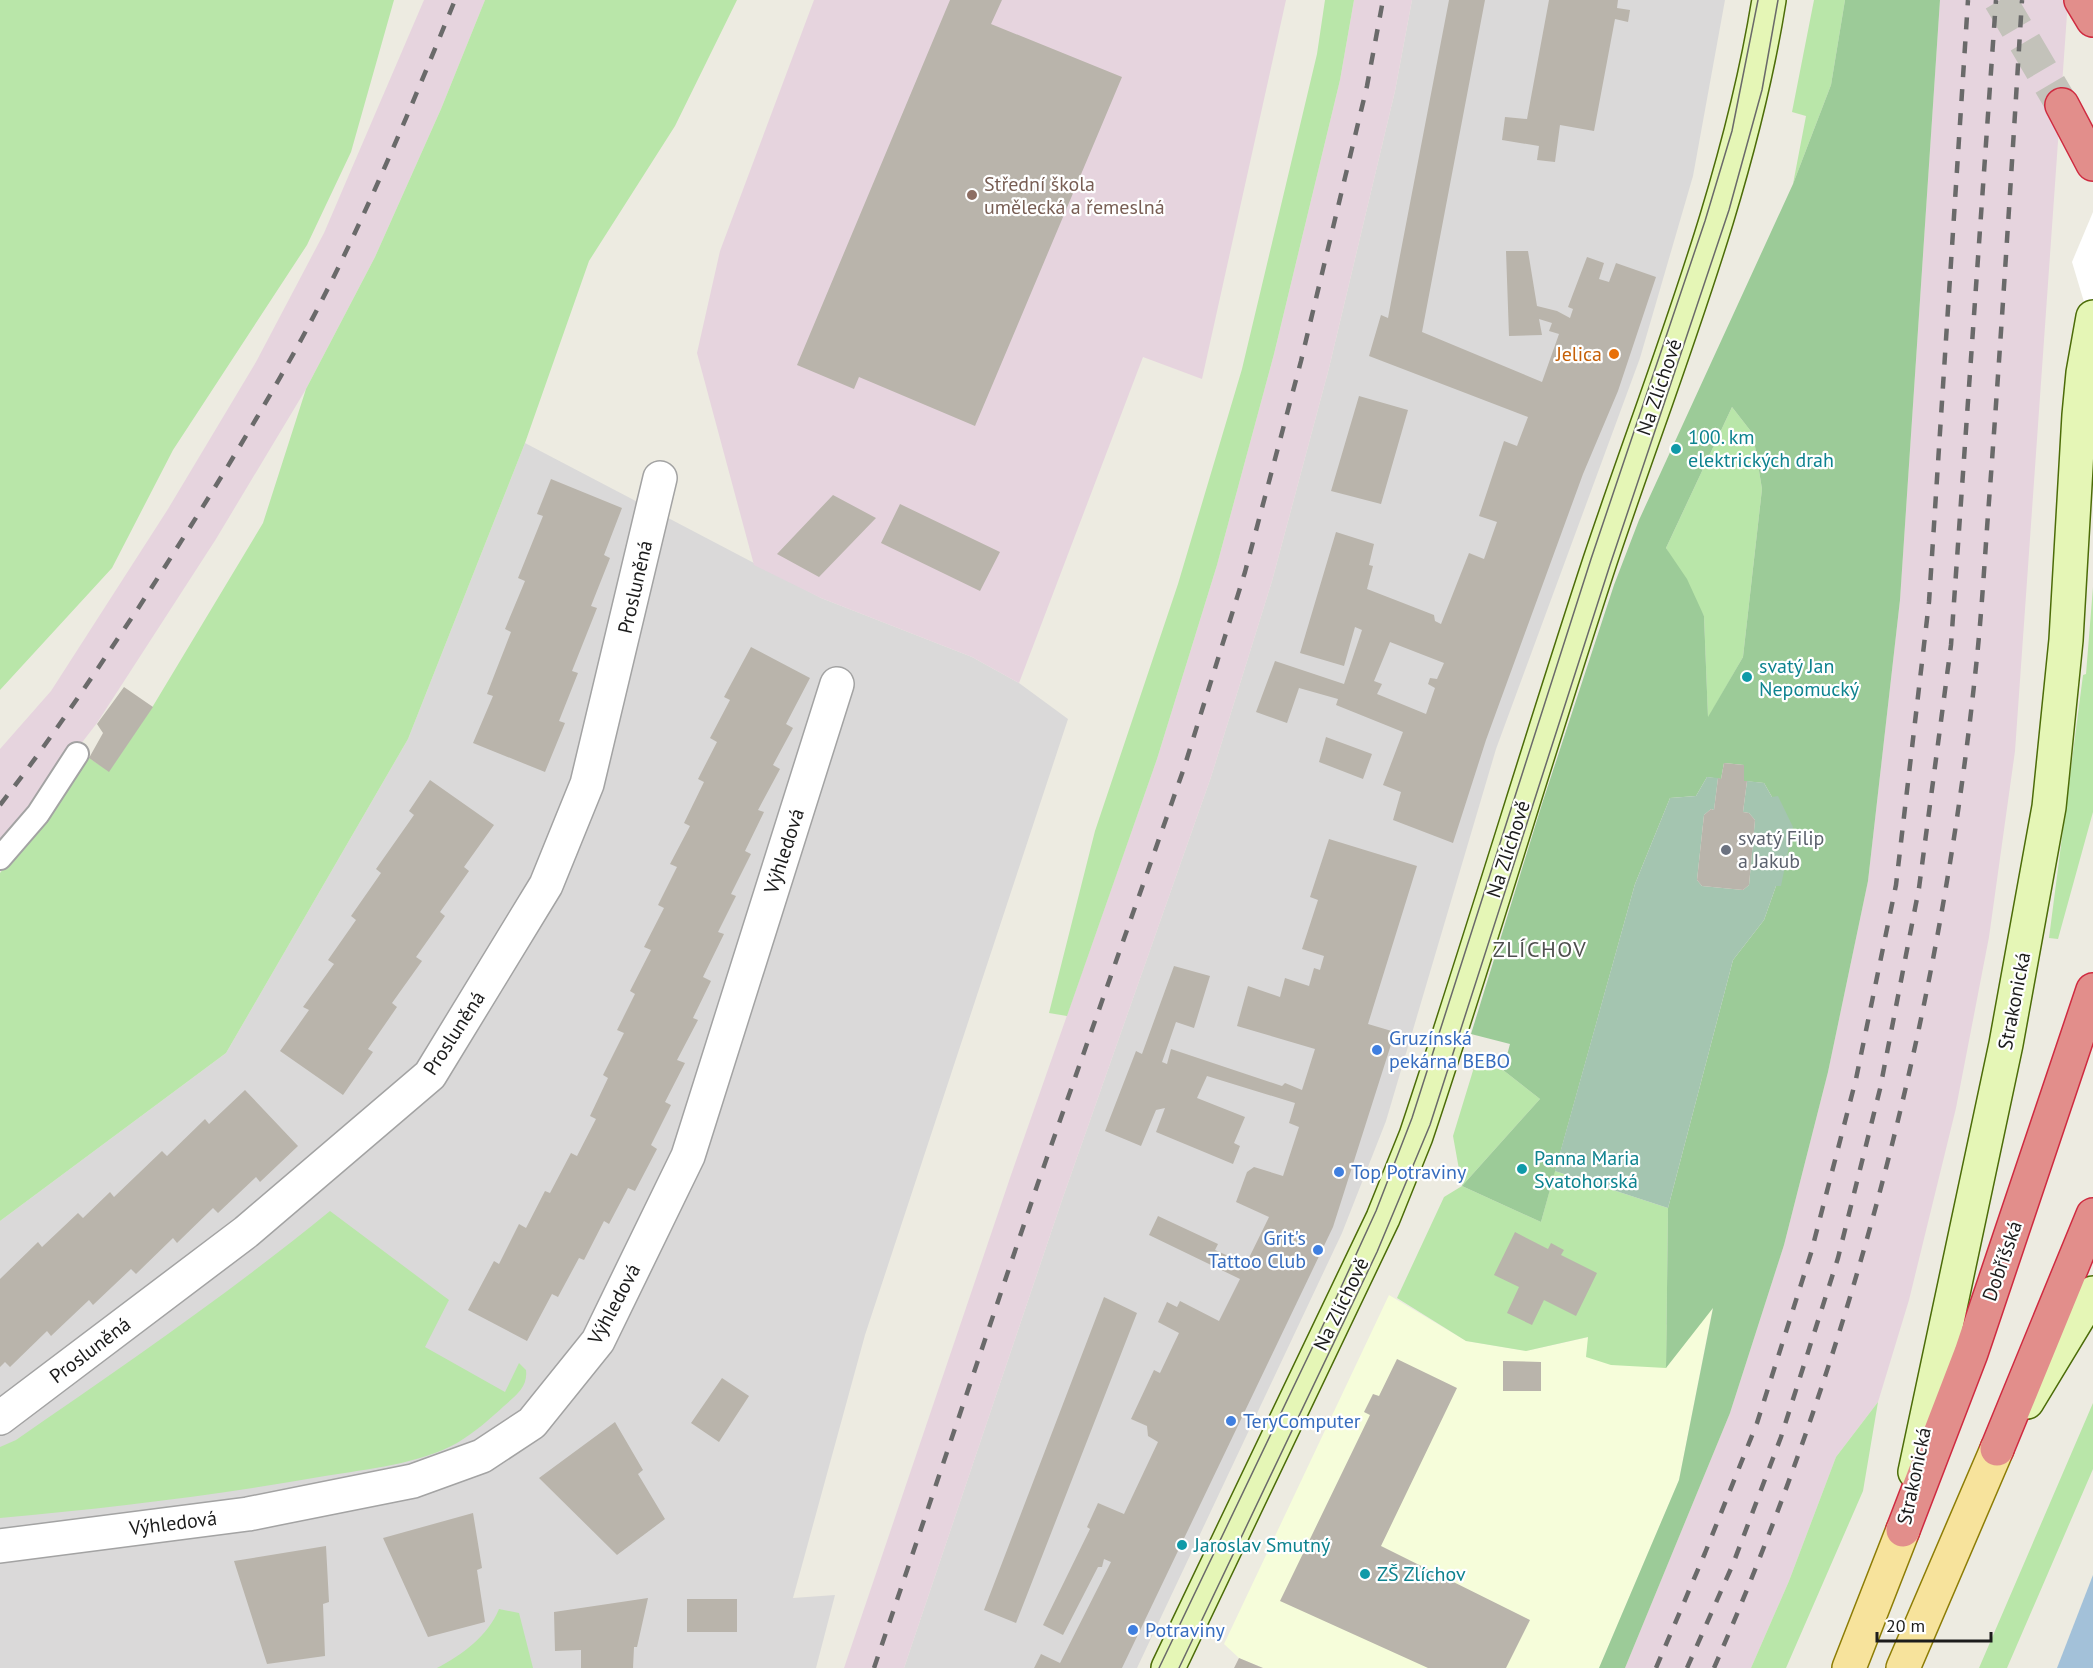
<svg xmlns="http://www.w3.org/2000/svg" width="2093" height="1668" viewBox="0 0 2093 1668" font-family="'PT Sans',sans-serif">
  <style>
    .residential { fill: #dad9d9 }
    .industrial { fill: #e6d4de }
    .education { fill: #f6fdda }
    .grass { fill: #b9e6a9 }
    .forest { fill: #9ccb98; fill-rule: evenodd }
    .cemetery { fill: #a4c5b0 }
    .water { fill: #a3c1d9 }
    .pier { fill: #fff }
    .building { fill: #b9b4ab; fill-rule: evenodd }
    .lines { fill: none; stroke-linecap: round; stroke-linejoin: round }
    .highway-tunnel { stroke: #c3c2ba; stroke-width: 33; stroke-dasharray: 33 16; stroke-linecap: butt }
    .lane-casing { stroke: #a3a3a3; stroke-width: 26 }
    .street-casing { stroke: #a3a3a3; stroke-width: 36 }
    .secondary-casing { stroke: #4c6c09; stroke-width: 36 }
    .primary-casing { stroke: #8d7d06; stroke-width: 36 }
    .highway-casing { stroke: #cf2b40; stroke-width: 36 }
    .lane { stroke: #fff; stroke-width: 22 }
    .street { stroke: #fff; stroke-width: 33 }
    .secondary { stroke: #e5f6b6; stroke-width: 33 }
    .primary { stroke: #f7e39c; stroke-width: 33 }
    .highway { stroke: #e28e8b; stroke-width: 33 }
    .tram { stroke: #6a6a6a; stroke-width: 1.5 }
    .rail { stroke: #6a6a6a; stroke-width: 4.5; stroke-dasharray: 12 12; stroke-linecap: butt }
    .education-dot { fill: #8d6e63; stroke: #fff; stroke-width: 2 }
    .food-dot { fill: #e8710a; stroke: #fff; stroke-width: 2 }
    .culture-dot { fill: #0f9aa8; stroke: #fff; stroke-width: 2 }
    .worship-dot { fill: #6b7280; stroke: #fff; stroke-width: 2 }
    .shop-dot { fill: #3f7fe0; stroke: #fff; stroke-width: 2 }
    .labels { text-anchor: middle; stroke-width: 4.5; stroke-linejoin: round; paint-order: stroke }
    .education-label { font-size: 20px; fill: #785e54; stroke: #fff; text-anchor: start }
    .food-label { font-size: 20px; fill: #c56008; stroke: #fff; text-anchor: end }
    .street-label { font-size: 20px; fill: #1c1c1c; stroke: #fff }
    .culture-label { font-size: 20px; fill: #0d838f; stroke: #fff; text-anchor: start }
    .worship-label { font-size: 20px; fill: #5b616d; stroke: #fff; text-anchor: start }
    .shop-label { font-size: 20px; fill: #366cbe; stroke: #fff; text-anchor: start }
    .quarter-label { font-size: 22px; letter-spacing: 1.5px; fill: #4f4f4f; stroke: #fff }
  </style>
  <rect width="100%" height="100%" fill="#edebe1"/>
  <!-- residential -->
  <path class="residential" d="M1412 0H1725L1693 176 1640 358 1496 749 1386 1121 1342 1233 1137 1668H904L1062 1200 1211 777 1272 581 1329 368 1395 91Z
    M525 443 821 598 972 657 1019 683 1068 719 865 1335 793 1598 835 1595 816 1668H0V1221L226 1053 408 739Z"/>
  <!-- industrial -->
  <path class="industrial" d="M424 0H485L441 109 375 257 306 389 216 539 97 723 0 849V749L51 691 168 509 256 362 324 233Z
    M814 0H1286L1202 379 1143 357 1019 683 972 657 821 598 754 565 697 353 720 251Z
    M1354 0H1412L1395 91 1329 368 1272 581 1211 777 1062 1200 904 1668H844L1011 1175 1157 759 1217 565 1274 354 1340 80Z
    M1940 0H2068L2015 751 1989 937 1956 1108 1909 1300 1878 1402 1836 1457 1789 1581 1751 1668H1625L1730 1413 1784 1245 1828 1072 1868 881 1900 600Z"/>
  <!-- education -->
  <path class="education" d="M1389 1295 1466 1341 1526 1351 1589 1337 1586 1357 1713 1306 1679 1480 1599 1668H1263L1239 1658 1224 1644Z"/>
  <!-- grass -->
  <path class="grass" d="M0 0H394L351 152 307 245 173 450 112 568 0 690Z
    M485 0H737L675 126 589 261 525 443 408 739 226 1053 0 1221V873L89 758 109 771 153 706 263 523 306 389 375 257 441 109Z
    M1325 0H1354L1340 80 1274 354 1217 565 1157 759 1067 1016 1049 1013 1095 831 1178 584 1242 369 1317 54Z
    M1814 0H1845L1831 85 1793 184 1806 116 1792 112Z
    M1732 407 1753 434 1762 489 1743 657 1708 718 1704 616 1666 548Z
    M2093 587V812L2058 939 2049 938 2083 675 2086 674Z
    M1479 1051 1495 1056 1493 1068 1503 1070 1540 1099 1462 1186 1541 1222 1555 1171 1668 1208 1666 1368 1611 1365 1586 1357 1588 1337 1526 1351 1466 1341 1397 1298 1444 1197 1462 1186 1453 1136Z
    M330 1211 449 1300 425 1347 505 1392 519 1363 526 1370C528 1387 516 1395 504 1406 490 1419 474 1433 457 1443 419 1464 368 1469 325 1476 218 1495 109 1508 0 1518V1447L16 1440C123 1366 230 1293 330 1211Z
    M1878 1402 1863 1491 1786 1668H1751L1789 1581 1836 1457Z
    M2093 1403V1469L2007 1668H1979Z
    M499 1609 519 1613 533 1668H437C462 1655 488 1636 499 1609Z"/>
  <!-- forest -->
  <path class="forest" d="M1845 0H1940L1900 600 1868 881 1828 1072 1784 1245 1730 1413 1625 1668H1599L1679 1480 1713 1308 1666 1368 1668 1208 1733 960 1764 920 1776 886 1772 797 1764 783 1744 781V765L1724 763 1721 779 1707 777 1696 796 1670 798 1635 884 1541 1222 1462 1186 1540 1099 1503 1070 1510 1044 1471 1034 1542 804 1614 585 1639 520 1793 184 1831 85ZM1732 407 1753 434 1762 489 1743 657 1708 717 1704 616 1687 579 1666 548Z"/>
  <!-- cemetery -->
  <path class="cemetery" d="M1707 777 1718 778 1714 810 1711 809 1704 815 1697 880 1702 886 1743 890 1749 885 1755 820 1749 813 1743 812 1747 781 1764 783 1772 797 1778 796 1793 827 1781 886H1776L1764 920 1733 960 1668 1208 1555 1171 1635 884 1670 798 1696 796Z"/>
  <!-- water -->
  <path class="water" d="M2093 1575V1668H2057Z"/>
  <!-- pier -->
  <path class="pier" d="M2093 212V332L2072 262Z"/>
  <!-- building -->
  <path class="building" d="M950 0H1002L991 24 1122 77 975 426 859 377 854 389 797 365Z
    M1449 0H1485L1422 332 1542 382 1559 334 1549 331 1552 323 1539 319 1542 335 1509 336 1506 251H1528L1537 306 1557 311 1570 318 1573 309 1568 307 1587 257 1604 263 1599 279 1609 282 1616 263 1656 277 1618 391 1583 474 1486 740 1453 843 1393 820 1401 792 1383 785 1403 732 1336 705 1338 699 1299 688 1287 723 1256 712 1275 661 1344 684 1362 630 1355 627 1344 666 1300 653 1336 532 1374 544 1369 565 1373 566 1367 589 1434 615 1435 621 1441 624 1469 553 1484 559 1497 522 1479 516 1504 441 1517 446 1528 417 1369 356 1381 315 1388 318ZM1390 642 1444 663 1437 679 1430 678 1428 684 1435 688 1426 714 1377 694 1382 684 1374 681Z
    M1549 0H1618L1617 8 1630 10 1628 22 1615 19 1594 131 1560 125 1555 162 1537 160 1539 146 1502 140 1505 117 1527 119Z
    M1359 396 1408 410 1381 504 1331 491Z
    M551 479 622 508 604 555 610 558 591 606 597 608 572 671 578 673 559 721 565 723 545 772 473 743 493 696 487 694 511 632 505 629 525 581 518 578 543 516 537 514Z
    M833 495 876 518 819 577 777 554Z
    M900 504 1000 552 980 591 881 543Z
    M751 647 810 678 786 724 793 728 773 765 780 769 758 810 764 812 745 851 751 854 731 894 736 896 718 932 724 934 703 977 711 981 693 1018 698 1020 677 1060 685 1063 665 1102 671 1105 651 1145 657 1149 635 1191 628 1188 609 1224 604 1221 584 1260 579 1258 558 1297 552 1294 527 1341 468 1310 494 1261 499 1264 519 1224 526 1228 545 1191 550 1193 571 1153 577 1156 596 1119 590 1116 608 1078 603 1075 624 1033 617 1030 635 994 630 991 651 950 644 947 664 908 658 905 677 867 670 864 690 826 684 823 704 782 698 779 717 742 710 738 730 700 724 697Z
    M124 687 153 707 109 772 89 758 103 733 97 724Z
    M1326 737 1372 754 1363 779 1319 762Z
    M1724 763 1744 765V781H1747L1743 812 1749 813 1755 820 1749 885 1743 890 1702 886 1697 880 1704 815 1711 809 1714 810 1718 778 1721 779Z
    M430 780 494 825 464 867 469 871 440 912 445 916 416 957 422 961 392 1003 397 1007 368 1049 373 1052 343 1095 280 1051 309 1010 303 1007 334 964 328 960 356 920 351 916 381 873 376 869 414 815 409 811Z
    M1329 839 1417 866 1368 1024 1395 1032 1333 1227 1122 1668H1034L1041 1654 1060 1663 1111 1562 1104 1559 1102 1567H1098L1063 1635 1043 1625 1090 1529 1087 1527 1098 1503 1124 1514 1158 1442 1148 1436 1147 1426 1131 1419 1154 1370 1160 1373 1179 1333 1158 1322 1167 1302 1177 1307 1180 1301 1219 1321 1240 1279 1149 1235 1158 1216 1218 1244 1215 1250 1246 1264 1269 1217 1236 1202 1247 1172 1254 1167 1283 1176 1299 1127 1289 1123 1295 1103 1207 1076 1197 1098 1245 1117 1234 1143 1240 1146 1233 1164 1156 1132 1165 1108 1156 1110 1141 1146 1105 1131 1136 1051 1142 1054 1174 966 1210 976 1194 1028 1176 1022 1162 1062 1167 1064 1171 1049 1282 1086 1285 1083 1302 1090 1315 1049 1237 1026 1248 986 1280 997 1285 978 1309 986 1314 968 1320 970 1324 956 1302 949 1318 900 1310 897Z
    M245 1090 298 1146 260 1182 256 1177 218 1213 213 1208 177 1243 173 1238 136 1274 131 1269 93 1305 89 1300 51 1336 47 1331 10 1367 5 1362 0 1367V1279L38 1242 42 1247 78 1213 83 1218 110 1192 114 1197 162 1151 167 1156 205 1119 209 1124Z
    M1515 1232 1548 1249 1551 1243 1564 1250 1561 1255 1597 1273 1576 1316 1544 1300 1532 1325 1507 1313 1519 1287 1494 1275Z
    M1104 1297 1137 1313 1016 1623 984 1610Z
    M1397 1359 1457 1388 1381 1546 1530 1620 1506 1668H1428L1280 1601 1370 1415 1364 1412 1373 1394 1379 1396Z
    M1503 1361 1541 1362V1391H1503Z
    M722 1378 749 1396 719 1442 691 1423Z
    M615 1422 643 1470 638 1474 665 1519 617 1555 539 1478Z
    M473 1513 482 1568 477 1570 485 1622 428 1637 383 1538Z
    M326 1546 329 1602 323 1604 325 1656 267 1664 234 1561Z
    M648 1598 637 1647H634L633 1668H581V1650L555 1651 554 1612Z
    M687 1599H737V1632H687Z
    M1239 1658 1263 1668H1234Z"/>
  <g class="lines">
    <!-- highway-tunnel -->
    <path class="highway-tunnel" d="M2000 0 2062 105"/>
    <!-- lane casing -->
    <g class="lane-casing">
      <path id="lane" d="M0 858 38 814 77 754"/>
    </g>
    <!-- street casing -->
    <g class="street-casing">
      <path id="street" d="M0 1418 246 1232 430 1075 546 885 587 784 660 478
        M0 1546 248 1514 413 1481 482 1456 532 1423 598 1341 688 1156 837 684"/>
    </g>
    <!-- secondary casing -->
    <g class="secondary-casing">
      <path id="secondary" d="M2027 1402 2093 1293
        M1915 1472 2006 1044 2049 807 2066 640 2079 415 2083 373 2093 317
        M1168 1668 1383 1218 1416 1136C1480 945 1537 752 1600 561 1662 376 1738 193 1769 0"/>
    </g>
    <!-- primary casing -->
    <g class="primary-casing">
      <path id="primary" d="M1849 1668 1903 1530
        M1903 1668 1997 1449"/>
    </g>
    <!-- highway casing -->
    <g class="highway-casing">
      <path id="highway" d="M2081 0 2093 20
        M2062 105 2093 164
        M1997 1449 2093 1215
        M1903 1530 1971 1353 2093 990"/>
    </g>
    <!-- lane -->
    <use href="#lane" class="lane"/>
    <!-- street -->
    <use href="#street" class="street"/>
    <!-- secondary -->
    <use href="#secondary" class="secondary"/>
    <!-- primary -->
    <use href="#primary" class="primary"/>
    <!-- highway -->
    <use href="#highway" class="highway"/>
    <!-- tram -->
    <path class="tram" d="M1159 1668 1337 1296 1376 1211 1412 1118 1591 559 1705 221 1732 131 1758 0
      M1179 1668 1377 1252 1430 1125 1610 565 1729 210 1762 90 1778 0"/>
    <!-- rail -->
    <path class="rail" d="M0 805C50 741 94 674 139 607 196 519 251 431 301 340 360 231 408 115 455 0
      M874 1668 1038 1183 1184 768 1245 572 1301 361 1367 86 1383 0
      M1656 1668 1705 1553 1757 1423 1811 1253 1856 1079 1896 885 1929 602 1968 0
      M1687 1668 1733 1564 1781 1437 1838 1258 1880 1089 1919 888 1951 645 1996 0
      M1714 1668C1851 1354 1939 1017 1975 676 1982 614 1985 551 1990 488 2002 325 2012 163 2022 0"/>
  </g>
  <!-- markers -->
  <circle class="education-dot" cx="972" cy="195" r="6"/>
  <circle class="food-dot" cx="1614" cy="354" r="6"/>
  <g class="culture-dot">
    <circle cx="1676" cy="449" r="6"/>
    <circle cx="1747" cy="677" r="6"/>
    <circle cx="1522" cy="1169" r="6"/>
    <circle cx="1182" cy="1545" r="6"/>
    <circle cx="1365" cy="1574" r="6"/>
  </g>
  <circle class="worship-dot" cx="1726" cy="850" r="6"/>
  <g class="shop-dot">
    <circle cx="1377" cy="1050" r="6"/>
    <circle cx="1339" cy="1172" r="6"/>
    <circle cx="1318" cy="1250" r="6"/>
    <circle cx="1231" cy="1421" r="6"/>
    <circle cx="1133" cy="1630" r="6"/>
  </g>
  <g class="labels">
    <!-- education labels -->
    <g class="education-label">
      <text x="984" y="191">Střední škola<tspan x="984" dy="23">umělecká a řemeslná</tspan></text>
    </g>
    <!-- food labels -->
    <g class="food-label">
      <text x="1602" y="361">Jelica</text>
    </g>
    <!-- street labels -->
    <g class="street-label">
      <text transform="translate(1659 387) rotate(-71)" y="7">Na Zlíchově</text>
      <text transform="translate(635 587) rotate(-77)" y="7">Prosluněná</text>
      <text transform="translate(1508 849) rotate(-72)" y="7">Na Zlíchově</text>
      <text transform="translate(784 851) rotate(-72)" y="7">Výhledová</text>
      <text transform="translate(2014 1001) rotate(-79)" y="7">Strakonická</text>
      <text transform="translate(454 1033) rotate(-57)" y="7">Prosluněná</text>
      <text transform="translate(2002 1261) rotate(-71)" y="7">Dobříšská</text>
      <text transform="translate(614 1304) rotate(-62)" y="7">Výhledová</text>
      <text transform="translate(1341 1304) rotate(-64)" y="7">Na Zlíchově</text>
      <text transform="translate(90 1350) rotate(-37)" y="7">Prosluněná</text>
      <text transform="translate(1914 1476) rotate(-78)" y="7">Strakonická</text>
      <text transform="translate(173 1523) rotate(-7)" y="7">Výhledová</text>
    </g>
    <!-- culture labels -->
    <g class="culture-label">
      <text x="1688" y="444">100. km<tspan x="1688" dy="23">elektrických drah</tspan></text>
      <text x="1759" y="673">svatý Jan<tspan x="1759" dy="23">Nepomucký</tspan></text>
      <text x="1534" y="1165">Panna Maria<tspan x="1534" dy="23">Svatohorská</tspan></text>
      <text x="1194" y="1552">Jaroslav Smutný</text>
      <text x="1377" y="1581">ZŠ Zlíchov</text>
    </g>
    <!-- worship labels -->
    <g class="worship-label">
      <text x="1738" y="845">svatý Filip<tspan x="1738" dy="23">a Jakub</tspan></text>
    </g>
    <!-- shop labels -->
    <g class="shop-label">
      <text x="1389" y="1045">Gruzínská<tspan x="1389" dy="23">pekárna BEBO</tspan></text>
      <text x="1351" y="1179">Top Potraviny</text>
      <text x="1306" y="1245" text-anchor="end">Grit's<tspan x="1306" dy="23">Tattoo Club</tspan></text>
      <text x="1243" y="1428">TeryComputer</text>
      <text x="1145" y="1637">Potraviny</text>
    </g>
    <!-- quarter labels -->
    <g class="quarter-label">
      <text x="1540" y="957">ZLÍCHOV</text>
    </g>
  </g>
  <!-- scale -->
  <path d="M1877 1632v9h114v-9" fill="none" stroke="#1c1c1c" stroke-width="3"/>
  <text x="1886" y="1632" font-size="18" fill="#1c1c1c" stroke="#ffffff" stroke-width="4.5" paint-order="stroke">20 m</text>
</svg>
